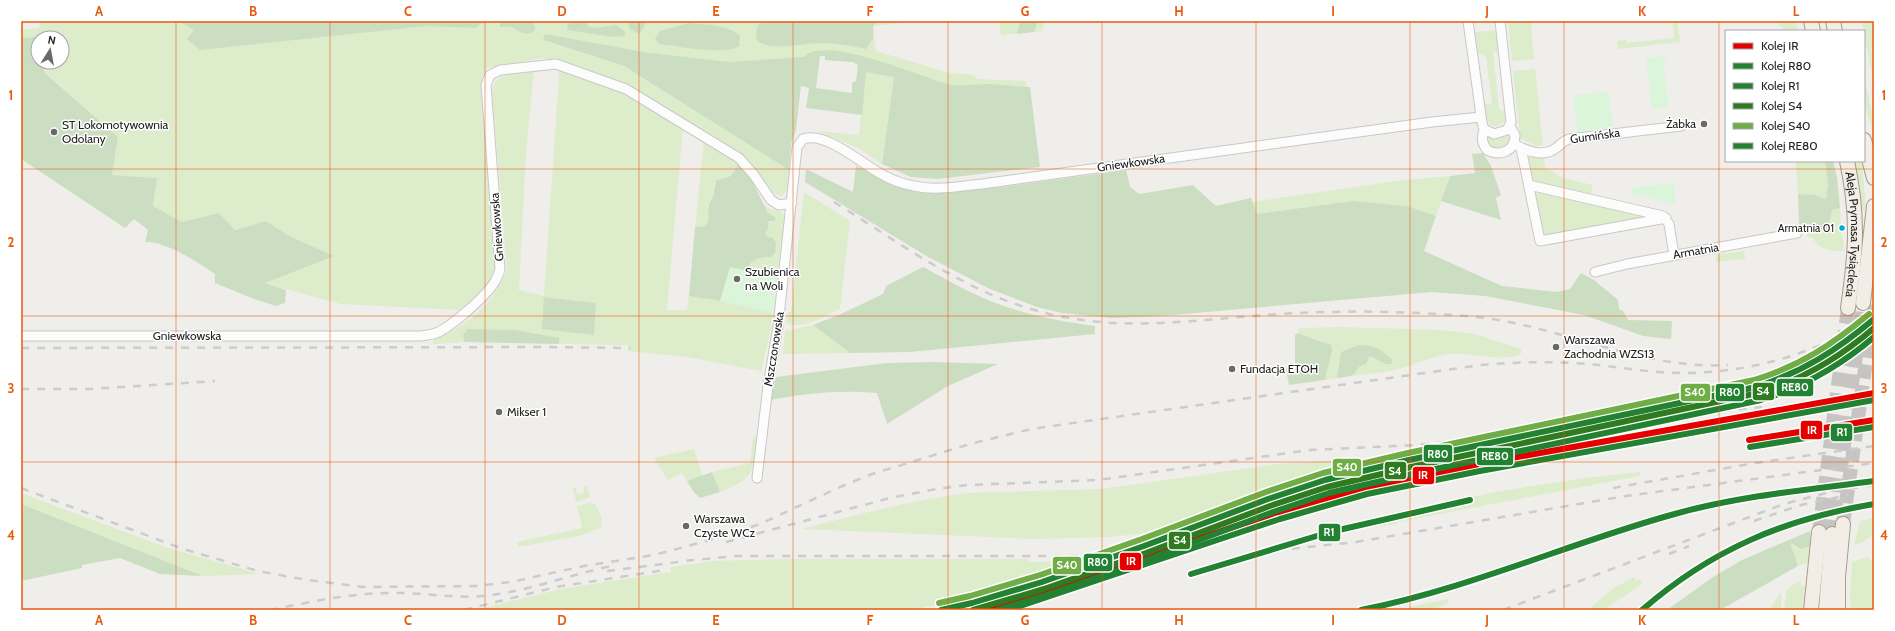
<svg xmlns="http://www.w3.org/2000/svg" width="1895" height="631" viewBox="0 0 1895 631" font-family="Cabin,sans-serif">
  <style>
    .grass { fill: #ddeccb; fill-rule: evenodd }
    .forest { fill: #cbdec1; fill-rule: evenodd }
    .park { fill: #daf5da }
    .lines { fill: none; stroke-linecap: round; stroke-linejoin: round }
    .primary-tunnel { stroke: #c7c5c3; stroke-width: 14; stroke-dasharray: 14 7; stroke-linecap: butt }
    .street-casing { stroke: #c9c8c7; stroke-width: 11 }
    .primary-casing { stroke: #a79c86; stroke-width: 16 }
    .street { stroke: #fdfcfc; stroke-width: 9 }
    .primary { stroke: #f3ede7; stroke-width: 14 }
    .rail { stroke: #ccc; stroke-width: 2.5; stroke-dasharray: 8 8; stroke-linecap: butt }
    .rail-1-casing { stroke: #fff; stroke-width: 9 }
    .rail-2-casing { stroke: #fff; stroke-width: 9 }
    .rail-3-casing { stroke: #fff; stroke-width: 9 }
    .rail-4-casing { stroke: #fff; stroke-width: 9 }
    .rail-5-casing { stroke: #fff; stroke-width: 9 }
    .rail-6-casing { stroke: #fff; stroke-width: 9 }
    .rail-1 { stroke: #e50000; stroke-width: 6 }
    .rail-2 { stroke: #238132; stroke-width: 6 }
    .rail-3 { stroke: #238132; stroke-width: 6 }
    .rail-4 { stroke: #2f7b20; stroke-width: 6 }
    .rail-5 { stroke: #70ad46; stroke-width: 6 }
    .rail-6 { stroke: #238132; stroke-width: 6 }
    .grid { fill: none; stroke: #e8590c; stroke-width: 1; stroke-opacity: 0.55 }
    .poi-dot { fill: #6a6968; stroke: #fff; stroke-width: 1.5 }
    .bus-dot { fill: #00a9ce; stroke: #fff; stroke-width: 1.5 }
    .labels { text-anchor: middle; stroke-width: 3; stroke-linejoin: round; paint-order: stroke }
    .bus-label { font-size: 11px; fill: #222; stroke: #fff; text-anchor: end }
    .poi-label { font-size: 12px; fill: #222; stroke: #fff; text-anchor: start }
    .street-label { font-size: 12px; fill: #222; stroke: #fff }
    .line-badge { stroke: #fff; stroke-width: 1.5 }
    .badge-label { font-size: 11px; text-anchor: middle; font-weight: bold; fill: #fff }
    .neatline { fill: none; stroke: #e8590c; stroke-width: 1.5 }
    .grid-label { font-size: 13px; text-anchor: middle; font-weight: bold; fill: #e8590c }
  </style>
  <rect width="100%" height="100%" fill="#f0eeeb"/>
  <!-- grass -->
  <path class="grass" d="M40 21H178L194 30 257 21H920L873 26 876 51 950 73 974 75 977 79 1026 81 1027 87H1030L1031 97 894 77 882 164 858 148 817 131 859 135 866 72H857L858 65 853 62 825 60V56H820L818 67 804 58 729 62 544 41 624 66 789 170 787 190 782 196 774 194 749 162 742 155 721 140 628 86 576 65 543 58 490 67 486 69 482 77 495 252C495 257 496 265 494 271 491 285 469 302 458 310L341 304 264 283 333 256 291 237 266 221 235 230 219 213 182 222 153 206 157 178 112 175 118 137 45 72 43 67 49 62H62V38H21V30L39 28Z
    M999 21H1043V31L1001 35Z
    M1508 21H1531L1534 59 1512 61Z
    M1673 21H1677L1680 42 1618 49 1617 41 1626 40 1627 43 1674 38Z
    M1778 21H1796L1798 31H1783L1782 27 1778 25Z
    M1862 21H1874L1872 68H1874V73L1871 70Z
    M1497 30 1500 53 1493 52 1499 109 1507 113 1504 122C1488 135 1485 114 1484 103L1492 105 1486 57 1478 53 1475 32Z
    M558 68 617 90 683 127 667 310H687L689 296 720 301 773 313 769 338 761 371 687 357 628 351V345L559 344V338L463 335 464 342 433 344V340C466 327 494 304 507 270L492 90C496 71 518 72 534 70L526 152 519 290 544 296 559 76ZM544 297 596 303 594 335Z
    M1535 69 1543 145 1536 146 1520 138 1513 71Z
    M1864 76 1874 121V132C1865 114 1864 96 1864 76Z
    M1510 133 1512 137 1506 148 1494 149 1488 145 1486 136 1500 138Z
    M704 140 738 164C729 181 727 174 714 183 715 194 710 196 709 205 708 212 711 220 705 226L695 227Z
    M1529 157H1544L1545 167 1562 178 1593 185 1590 197 1533 182 1527 159Z
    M1796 161H1825L1828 183 1826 199 1815 195 1798 194Z
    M1855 161H1861L1862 166 1866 209 1862 210Z
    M1450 176 1436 216 1407 206 1352 201 1257 214 1251 202 1396 181Z
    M1533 190 1642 215 1644 217 1643 221 1544 236 1542 235Z
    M804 192 850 221 840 309C826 315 801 332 786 322L788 312H791Z
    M767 208 782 212 785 217 777 277 747 271C751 259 757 258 770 257L768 237 765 234 773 216 767 212Z
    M1840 208 1841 231 1845 251C1832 251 1819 251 1813 238L1807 237 1808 228 1827 231 1832 210Z
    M1744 251 1745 259 1716 262V255Z
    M813 325 850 353 783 354 785 331Z
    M1341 327 1442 330 1475 334 1521 349V354C1499 363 1474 352 1451 354 1432 356 1414 365 1395 370 1381 373 1366 374 1352 376L1360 366 1366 364 1370 356 1385 364 1359 345 1341 352 1337 378 1325 380 1328 371 1323 341 1298 333 1299 328Z
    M753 437H757C753 473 755 478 720 492L712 472 750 463Z
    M694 449 703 476 687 481 682 473 668 480 654 458Z
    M1392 457 1310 479 1177 530 1148 533 1110 537 1033 539 802 529C857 515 911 500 968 493L1102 489 1277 464Z
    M1640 472V476L1398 522 1397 524 1298 537C1410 507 1525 483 1640 472Z
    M587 485 590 497 576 502 573 488 576 487 577 494 584 493 583 486Z
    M21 493 168 548 260 574 203 576 21 504Z
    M588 503 595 504 602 518 601 528 579 536 518 547 517 542 582 528 577 506Z
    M1874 518V534L1863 542 1854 545 1860 521Z
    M1789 543 1801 549 1810 546 1808 562 1798 566Z
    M1867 557 1874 562V610H1851L1850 593 1852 562Z
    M786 559H1027L1030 562 1083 561 984 594 913 610H476L565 588 671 572V567L713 561Z
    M1634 577 1636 581 1640 579 1642 584 1604 610H1588L1614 588Z
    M1801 581V586H1805L1802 610H1784L1787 590 1794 584Z
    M1781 592V610H1769Z
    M1448 599 1449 602 1434 610H1409V607Z"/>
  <!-- forest -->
  <path class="forest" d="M178 21H498L480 24 476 28 426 26 200 50 187 39 194 30Z
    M502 21H534L535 30C527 36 522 34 514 28 510 26 505 27 500 27V22Z
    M571 21H589L587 24 588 27 595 28 616 25C620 28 627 31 625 36L613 37 568 30 567 26Z
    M628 21H647L641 32 637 33 629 28Z
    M763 21H879L873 26V38L866 49C853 46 840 44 826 43 804 42 773 53 756 40L757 26Z
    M1020 21H1038L1034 32 1017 34Z
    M689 23C706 25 728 24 740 36L739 46C726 56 677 46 659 44L655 39 660 31Z
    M545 34 643 52 729 62 804 57C825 34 920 77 948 84 961 87 974 84 987 84 1002 84 1016 87 1030 87L1040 167 938 179 911 177 882 164 894 77 866 72 862 115 806 108 809 88 801 86 796 130 791 144 789 170 624 66 543 40ZM820 56H825V60L853 62 858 65 856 81 852 83V93L816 88Z
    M46 37 48 38H38V62H49L43 67 45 73 118 137 112 175 157 178 153 206 182 222 219 213 235 230 266 221 291 237 334 256 265 283 286 290 285 303 276 306 254 299 215 283V274C197 262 166 241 145 242L148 230 134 219 125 228 21 159V38Z
    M1483 153 1491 166 1501 195 1496 198 1501 220 1441 201 1450 176 1475 173 1472 154Z
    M1825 161H1833L1837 177 1840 208 1832 210 1827 232 1799 226 1798 194 1815 195 1826 199 1828 183Z
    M738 164C751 173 755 188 762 201 764 206 767 207 767 212L776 218 774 221H769L768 229 765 234 768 237 773 238 776 243 775 253 770 257C757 258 751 259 747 271L730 268 720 301 689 296 695 227 705 226 708 222 709 204 713 196 716 180C730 177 731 178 738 164Z
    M856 166 882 179 936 192 1002 187 1126 170 1130 187 1139 194 1193 185 1216 206 1251 198 1257 214 1352 201 1407 206 1436 216 1424 251 1502 286 1557 292 1570 289 1581 273 1594 280 1618 300 1619 309 1623 311 1628 320 1672 321 1671 339 1643 336 1584 315 1522 303 1485 296 1432 292 1161 316 1112 318 1062 313 1037 307 990 289 928 257 805 182 806 169 853 192Z
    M923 267C951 282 980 299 1010 308 1037 317 1066 322 1095 326V334L910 352 850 353 813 325 841 314 883 294 886 286Z
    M544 297 596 303 594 335 542 329Z
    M467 329 515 330 559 338V344L464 342 463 335Z
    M1298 333 1331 345 1332 350 1325 380 1289 385 1286 370 1289 364 1295 363V335Z
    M1359 345C1373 345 1383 350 1392 360L1391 364H1385L1370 356 1366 364 1360 366 1352 376 1337 378 1341 352Z
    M933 362 998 364 948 386 887 424 877 393C839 390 808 393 771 400L776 377 887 363Z
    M712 472 720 492 700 498 693 491 687 481Z
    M21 504 203 576 160 574 120 558 82 565V568L21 581Z
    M1810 531V546L1801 549 1790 543 1798 566 1720 610H1667L1713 577 1742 560Z"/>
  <!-- park -->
  <path class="park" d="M1665 56 1666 61H1663L1669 107 1652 109 1646 58Z
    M1608 92 1613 127 1577 132 1574 101 1575 95Z
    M1674 183 1676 205 1632 194 1631 188Z
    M730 267 777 277 773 313 720 301Z"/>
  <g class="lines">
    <!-- primary-tunnel -->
    <path class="primary-tunnel" d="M1843 524 1874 305
      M1819 532 1848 308
      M1832 534 1863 303"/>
    <!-- street casing -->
    <g class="street-casing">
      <path id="street" d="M1468 21 1482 123 1484 129 1494 134 1507 130 1511 122 1500 21
        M1484 129C1482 138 1481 142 1487 150 1501 157 1515 151 1515 135L1510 127
        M1514 144C1525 150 1544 158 1556 148 1561 145 1562 141 1569 139L1681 126
        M1521 148 1540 241 1666 218
        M1529 185 1663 216 1669 224 1674 255
        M1595 272 1627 264 1797 233
        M21 336H421C426 335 431 335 436 333 450 328 486 296 494 283 497 278 499 274 500 269L486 85 490 75 500 70 556 64 626 89 739 158 754 175 771 200 779 205 792 203
        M757 478 768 386 778 326 797 147 803 139C827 131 864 166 885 176 894 181 904 184 914 186 936 191 960 186 982 184L1432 122 1481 117"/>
    </g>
    <!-- primary casing -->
    <g class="primary-casing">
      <g id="primary">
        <path d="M1811 21 1813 31"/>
        <path d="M1833 21 1835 31"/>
        <path d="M1864 140 1874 178"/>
        <path id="s1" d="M1847 161C1859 217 1856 253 1848 308"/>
        <path d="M1863 303 1874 206"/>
        <path d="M1811 610 1819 532"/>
        <path d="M1826 610 1832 534"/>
        <path d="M1838 610V577L1843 524"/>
      </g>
    </g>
    <!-- street -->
    <use href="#street" class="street"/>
    <!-- primary -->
    <use href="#primary" class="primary"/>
    <!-- rail -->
    <path class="rail" d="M834 202C897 241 959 288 1031 309 1117 335 1194 319 1281 314 1346 310 1412 311 1477 317 1561 326 1642 370 1728 365
      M21 348 546 347 630 348
      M21 389H91L215 381
      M21 488 183 549 258 571 307 580 363 587 476 586 511 582 584 566 654 555 714 539 760 524 840 487 872 474 970 444 1031 429 1481 365C1517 362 1552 361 1588 364 1619 367 1650 373 1682 373 1749 373 1818 354 1874 316
      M1613 488 1755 463 1874 446
      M1754 521 1801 505 1848 495
      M726 542 890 498 936 489 968 485 1098 480 1309 450 1418 445 1450 441 1515 430 1762 407
      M1260 552 1356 542 1626 496 1874 463
      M1669 554 1689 546
      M607 571 693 560 738 556H1094
      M270 610C310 602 350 593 391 593 424 592 457 600 491 595 532 590 572 574 612 566
      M464 610 556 587 665 570
      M1503 610 1784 504 1830 492 1874 485"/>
    <!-- rail-1 casing -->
    <g class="rail-1-casing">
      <path id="rail-1" d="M1749 440 1874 420
        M986 610 1278 512 1365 487 1479 464 1874 393"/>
    </g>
    <!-- rail-2 casing -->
    <g class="rail-2-casing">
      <path id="rail-2" d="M941 610 972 603 1042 582 1144 546 1268 499 1325 480 1409 460 1756 387C1803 372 1837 350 1874 319"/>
    </g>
    <!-- rail-3 casing -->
    <g class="rail-3-casing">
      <path id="rail-3" d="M1750 447 1874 427
        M1191 574 1330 532 1470 500
        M1008 610 1280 519 1367 494 1480 471 1874 400
        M1361 610C1468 589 1567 544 1671 515 1737 496 1806 490 1874 481
        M1642 610C1711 550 1784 519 1874 504"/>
    </g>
    <!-- rail-4 casing -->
    <g class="rail-4-casing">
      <path id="rail-4" d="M973 610 1044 589 1146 553 1270 506 1327 487 1411 467 1758 393C1803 380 1839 358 1874 328"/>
    </g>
    <!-- rail-5 casing -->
    <g class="rail-5-casing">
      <path id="rail-5" d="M939 603 970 596 1040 575 1142 539 1266 492 1323 473 1408 453 1754 380C1800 366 1833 344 1869 314"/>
    </g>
    <!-- rail-6 casing -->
    <g class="rail-6-casing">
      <path id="rail-6" d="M997 610 1047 595 1149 559 1273 512 1329 493 1412 474 1761 400C1803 387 1840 366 1874 337"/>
    </g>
    <!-- rail-1 -->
    <use href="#rail-1" class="rail-1"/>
    <!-- rail-2 -->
    <use href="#rail-2" class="rail-2"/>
    <!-- rail-3 -->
    <use href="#rail-3" class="rail-3"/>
    <!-- rail-4 -->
    <use href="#rail-4" class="rail-4"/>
    <!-- rail-5 -->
    <use href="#rail-5" class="rail-5"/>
    <!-- rail-6 -->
    <use href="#rail-6" class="rail-6"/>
  </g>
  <!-- grid -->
  <path class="grid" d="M176 21V610M330 21V610M485 21V610M639 21V610M793 21V610M948 21V610M1102 21V610M1256 21V610M1410 21V610M1564 21V610M1719 21V610M21 169H1874M21 316H1874M21 462H1874"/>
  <!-- markers -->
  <g class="poi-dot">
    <circle cx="1704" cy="124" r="4"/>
    <circle cx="54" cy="132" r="4"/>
    <circle cx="737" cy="279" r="4"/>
    <circle cx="1556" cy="347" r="4"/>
    <circle cx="1232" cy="369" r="4"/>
    <circle cx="499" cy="412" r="4"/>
    <circle cx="686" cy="526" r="4"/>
  </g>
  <circle class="bus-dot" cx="1842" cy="228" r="3.5"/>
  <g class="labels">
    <!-- bus labels -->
    <g class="bus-label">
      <text x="1834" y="232">Armatnia 01</text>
    </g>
    <!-- poi labels -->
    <g class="poi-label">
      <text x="1696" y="128" text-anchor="end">Żabka</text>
      <text x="62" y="129">ST Lokomotywownia<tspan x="62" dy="14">Odolany</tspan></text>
      <text x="745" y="276">Szubienica<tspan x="745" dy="14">na Woli</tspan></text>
      <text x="1564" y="344">Warszawa<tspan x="1564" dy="14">Zachodnia WZS13</tspan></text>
      <text x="1240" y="373">Fundacja ETOH</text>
      <text x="507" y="416">Mikser 1</text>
      <text x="694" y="523">Warszawa<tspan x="694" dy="14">Czyste WCz</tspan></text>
    </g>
    <!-- street labels -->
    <g class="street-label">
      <text transform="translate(1595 136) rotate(-8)" y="4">Gumińska</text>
      <text transform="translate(1131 163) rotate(-8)" y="4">Gniewkowska</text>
      <text transform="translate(497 227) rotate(-94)" y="4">Gniewkowska</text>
      <text dy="4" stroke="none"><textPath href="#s1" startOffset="74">Aleja Prymasa Tysiąclecia</textPath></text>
      <text transform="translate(1696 251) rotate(-10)" y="4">Armatnia</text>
      <text x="187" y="340">Gniewkowska</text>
      <text transform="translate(774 349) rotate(-81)" y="4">Mszczonowska</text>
    </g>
  </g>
  <g class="line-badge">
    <rect x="1776" y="378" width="38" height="19" rx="4" fill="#238132"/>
    <rect x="1752" y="382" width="23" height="19" rx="4" fill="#2f7b20"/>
    <rect x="1680" y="383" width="31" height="19" rx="4" fill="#70ad46"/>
    <rect x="1715" y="383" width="30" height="19" rx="4" fill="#238132"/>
    <rect x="1800" y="420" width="23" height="20" rx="4" fill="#e50000"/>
    <rect x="1830" y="423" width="23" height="19" rx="4" fill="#238132"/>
    <rect x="1423" y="444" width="30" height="19" rx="4" fill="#238132"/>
    <rect x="1476" y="447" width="38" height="19" rx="4" fill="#238132"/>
    <rect x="1332" y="458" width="30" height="19" rx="4" fill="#70ad46"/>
    <rect x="1384" y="461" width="23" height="19" rx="4" fill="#2f7b20"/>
    <rect x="1412" y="466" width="23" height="19" rx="4" fill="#e50000"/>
    <rect x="1318" y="523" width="23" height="19" rx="4" fill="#238132"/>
    <rect x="1168" y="531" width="23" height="19" rx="4" fill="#2f7b20"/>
    <rect x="1119" y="552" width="23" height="19" rx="4" fill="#e50000"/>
    <rect x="1083" y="553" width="30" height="19" rx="4" fill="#238132"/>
    <rect x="1052" y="556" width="30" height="19" rx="4" fill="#70ad46"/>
  </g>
  <g class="badge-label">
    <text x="1795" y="391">RE80</text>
    <text x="1763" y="395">S4</text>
    <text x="1695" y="396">S40</text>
    <text x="1730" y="396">R80</text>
    <text x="1812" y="434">IR</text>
    <text x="1842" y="436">R1</text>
    <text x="1438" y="458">R80</text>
    <text x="1495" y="460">RE80</text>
    <text x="1347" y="471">S40</text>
    <text x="1395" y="475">S4</text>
    <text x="1423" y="479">IR</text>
    <text x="1329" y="536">R1</text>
    <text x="1180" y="544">S4</text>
    <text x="1131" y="565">IR</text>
    <text x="1098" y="566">R80</text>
    <text x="1067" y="569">S40</text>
  </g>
  <!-- border -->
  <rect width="1895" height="631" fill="none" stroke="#ffffff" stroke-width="44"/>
  <!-- legend -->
  <rect x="1725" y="30" width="140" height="132" fill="#ffffff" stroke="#a7a7a7"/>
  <rect x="1733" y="43" width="20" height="6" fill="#e50000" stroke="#a7a7a7"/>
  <text x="1761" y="50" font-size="12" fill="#222222">Kolej IR</text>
  <rect x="1733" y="63" width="20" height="6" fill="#238132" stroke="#a7a7a7"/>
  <text x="1761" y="70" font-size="12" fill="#222222">Kolej R80</text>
  <rect x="1733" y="83" width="20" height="6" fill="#238132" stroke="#a7a7a7"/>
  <text x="1761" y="90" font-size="12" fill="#222222">Kolej R1</text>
  <rect x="1733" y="103" width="20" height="6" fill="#2f7b20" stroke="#a7a7a7"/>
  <text x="1761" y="110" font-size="12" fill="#222222">Kolej S4</text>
  <rect x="1733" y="123" width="20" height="6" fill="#70ad46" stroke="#a7a7a7"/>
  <text x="1761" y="130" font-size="12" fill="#222222">Kolej S40</text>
  <rect x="1733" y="143" width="20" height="6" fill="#238132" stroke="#a7a7a7"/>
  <text x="1761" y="150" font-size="12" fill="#222222">Kolej RE80</text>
  <!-- north arrow -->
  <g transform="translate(50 50) rotate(11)"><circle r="19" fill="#ffffff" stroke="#a7a7a7"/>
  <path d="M0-3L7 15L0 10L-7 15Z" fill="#6a6968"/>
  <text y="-6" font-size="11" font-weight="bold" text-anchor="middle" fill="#222222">N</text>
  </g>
  <rect x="22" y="22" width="1851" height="587" class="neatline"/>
  <g class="grid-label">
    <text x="99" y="16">A</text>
    <text x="253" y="16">B</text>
    <text x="408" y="16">C</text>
    <text x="562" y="16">D</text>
    <text x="716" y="16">E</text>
    <text x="870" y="16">F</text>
    <text x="1025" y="16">G</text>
    <text x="1179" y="16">H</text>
    <text x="1333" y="16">I</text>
    <text x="1487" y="16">J</text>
    <text x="1642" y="16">K</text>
    <text x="1796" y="16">L</text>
    <text x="11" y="100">1</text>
    <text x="1884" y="100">1</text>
    <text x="11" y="247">2</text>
    <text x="1884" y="247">2</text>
    <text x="11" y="393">3</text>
    <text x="1884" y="393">3</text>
    <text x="11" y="540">4</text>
    <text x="1884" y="540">4</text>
    <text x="99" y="625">A</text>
    <text x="253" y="625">B</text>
    <text x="408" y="625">C</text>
    <text x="562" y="625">D</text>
    <text x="716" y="625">E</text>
    <text x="870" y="625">F</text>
    <text x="1025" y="625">G</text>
    <text x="1179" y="625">H</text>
    <text x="1333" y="625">I</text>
    <text x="1487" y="625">J</text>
    <text x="1642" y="625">K</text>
    <text x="1796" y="625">L</text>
  </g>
</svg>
